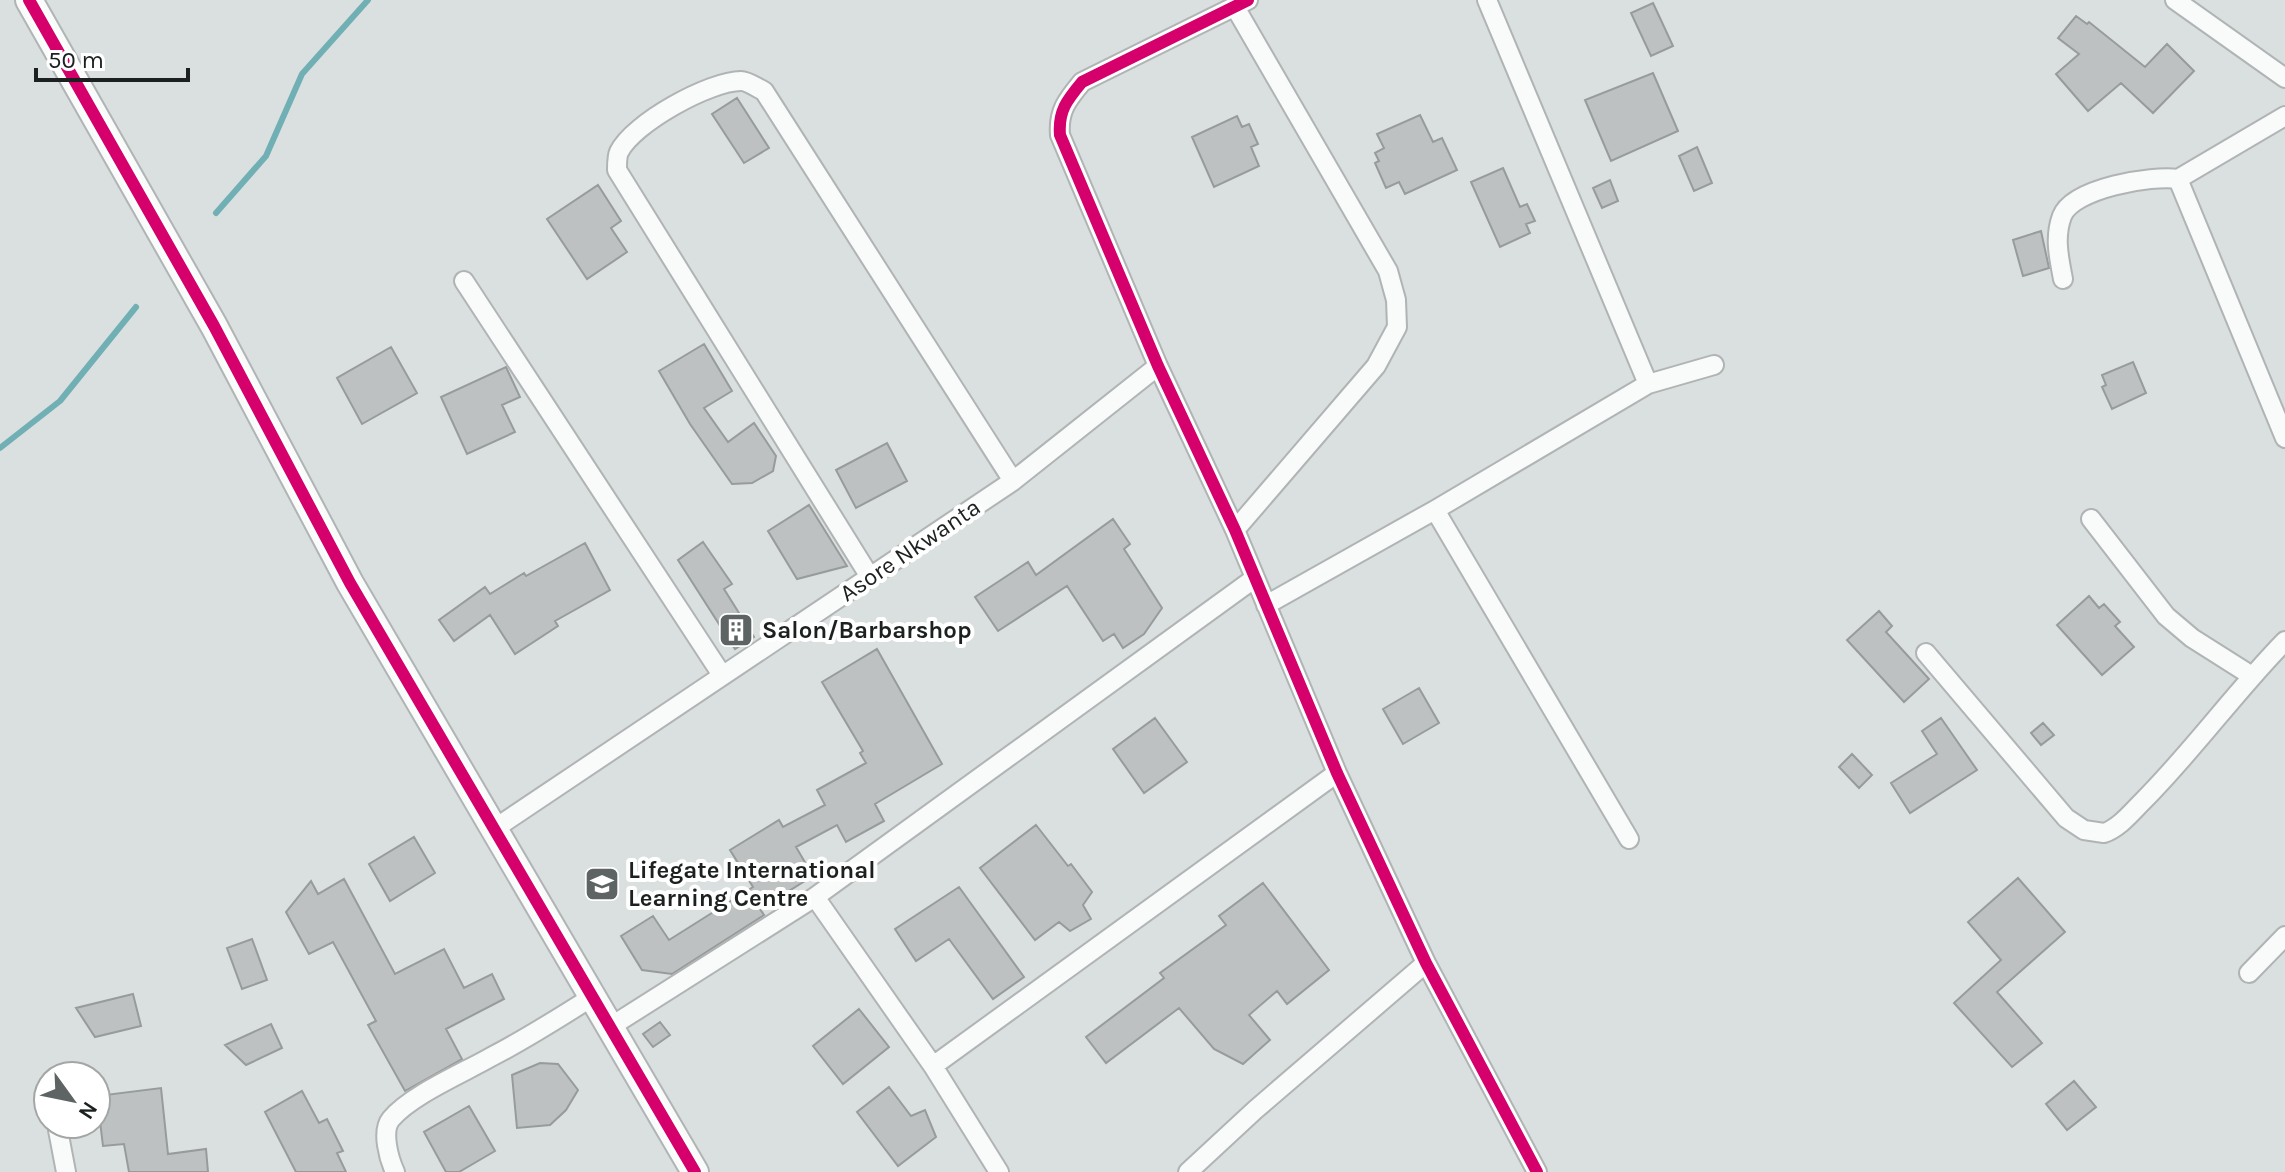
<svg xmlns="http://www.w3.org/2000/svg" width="2285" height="1172" viewBox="0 0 2285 1172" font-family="Karla,sans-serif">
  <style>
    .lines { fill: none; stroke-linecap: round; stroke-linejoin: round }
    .stream { stroke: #70b0b4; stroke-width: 6 }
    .building { fill: #bdc1c1; stroke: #989b9b; stroke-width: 2 }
    .street-casing { stroke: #b0b4b4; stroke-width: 22 }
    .secondary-casing { stroke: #b0b4b4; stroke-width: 30 }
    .street { stroke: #f9fafa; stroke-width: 18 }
    .secondary { stroke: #f9fafa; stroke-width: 26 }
    .cycleway-casing { stroke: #fff; stroke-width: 17 }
    .cycleway { stroke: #d6006c; stroke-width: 12 }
    .labels { text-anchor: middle; stroke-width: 8; stroke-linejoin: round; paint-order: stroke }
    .street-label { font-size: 24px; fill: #1c2020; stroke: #fff }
    .poi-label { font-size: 24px; font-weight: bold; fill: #1c2020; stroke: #fff; text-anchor: start }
  </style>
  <rect width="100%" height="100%" fill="#dadfdf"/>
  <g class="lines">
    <!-- stream -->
    <path class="stream" d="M216 213 266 156 302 74 368 0
      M0 448 60 401 136 307"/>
  </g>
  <!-- building -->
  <path class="building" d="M1653 3 1673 46 1651 56 1631 13Z
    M2076 16 2087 24 2089 22 2145 67 2167 44 2194 71 2153 113 2121 83 2088 111 2056 74 2079 54 2058 38Z
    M1653 73 1678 131 1611 161 1585 100Z
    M737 98 769 148 744 163 712 114Z
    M1420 115 1433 142 1442 138 1457 170 1405 194 1399 182 1386 188 1375 163 1379 161 1375 153 1384 148 1377 134Z
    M1237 116 1242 127 1249 124 1258 144 1251 147 1259 166 1214 187 1192 137Z
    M1697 147 1712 183 1694 191 1679 156Z
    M1503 168 1520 207 1527 204 1535 221 1526 224 1530 233 1500 247 1471 182Z
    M1610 180 1618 201 1602 208 1593 188Z
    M598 185 621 221 611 228 627 252 587 279 547 219Z
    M2041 231 2049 268 2023 276 2013 240Z
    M704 344 732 391 704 408 728 442 754 423 776 456 773 471 752 483 732 484 690 424 659 371Z
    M391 347 417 393 362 424 337 378Z
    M2133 362 2146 393 2112 409 2102 387 2106 385 2102 375Z
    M506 367 520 397 502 405 515 432 467 454 441 397Z
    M887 443 907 481 856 508 836 470Z
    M809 505 847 566 797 579 768 531Z
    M1113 519 1130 544 1124 549 1162 608 1144 634 1123 648 1114 634 1103 641 1067 586 998 631 975 597 1028 562 1036 575Z
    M703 542 732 584 724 589 754 637 735 649 678 560Z
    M585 543 610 590 555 621 558 626 515 654 490 615 454 641 439 620 485 587 490 594 524 573 526 576Z
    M2089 596 2099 608 2104 604 2120 622 2115 626 2134 647 2102 675 2057 625Z
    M1879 611 1892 626 1886 632 1929 679 1904 702 1847 640Z
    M877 649 942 764 875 804 884 821 846 842 837 825 796 847 813 876 760 909 764 915 672 974 642 970 621 936 653 916 669 940 753 887 730 850 779 820 783 827 825 805 817 790 866 763 860 753 863 751 822 682Z
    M1419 688 1439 723 1403 744 1383 709Z
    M1155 718 1187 762 1144 793 1113 749Z
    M1941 718 1977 770 1910 813 1891 783 1937 754 1922 731Z
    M2043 723 2054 735 2041 745 2031 733Z
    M1852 754 1872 775 1859 788 1839 767Z
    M1036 825 1068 866 1071 864 1092 892 1083 905 1091 919 1070 931 1059 922 1035 940 980 868Z
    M414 837 435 873 390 901 369 864Z
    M2018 878 2065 932 1997 992 2042 1043 2012 1067 1954 1003 2001 960 1968 922Z
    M344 879 395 974 444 949 464 988 492 974 504 999 446 1029 462 1059 405 1091 368 1025 376 1021 333 942 309 954 286 912 311 881 318 894Z
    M1263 883 1329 970 1287 1004 1277 991 1249 1015 1270 1040 1243 1064 1214 1049 1179 1008 1106 1063 1086 1037 1164 978 1160 973 1226 925 1219 916Z
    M959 887 1024 977 993 999 949 939 916 961 895 929Z
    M252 939 267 980 242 989 227 948Z
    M133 994 141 1026 95 1037 76 1008Z
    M859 1009 889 1047 843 1084 813 1046Z
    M660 1022 670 1035 653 1047 643 1034Z
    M271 1024 282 1048 246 1065 225 1045Z
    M540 1063 558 1064 578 1090 566 1110 550 1125 517 1128 512 1075Z
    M2074 1081 2096 1107 2067 1130 2046 1104Z
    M889 1087 911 1116 925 1110 936 1137 898 1166 857 1112Z
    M161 1088 168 1154 206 1149 208 1172H129L124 1144 103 1146 97 1096Z
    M302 1091 319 1123 327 1119 343 1151 337 1153 346 1172H296L265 1112Z
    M469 1106 495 1151 459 1172H446L424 1132Z"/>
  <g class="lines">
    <!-- street casing -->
    <g class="street-casing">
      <path id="street" d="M1248 0 1082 82C1067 100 1058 111 1060 135L1158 366 1235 530 1337 773 1426 963 1537 1172
        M1487 0 1648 384
        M2175 0 2285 78
        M2178 179 2285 438
        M2063 279C2059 258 2054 237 2062 216 2073 188 2152 175 2178 179L2285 116
        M464 281 722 675
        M1435 510 1629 839
        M2091 519 2166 616 2192 638 2252 676
        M1235 530 1376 366 1397 327 1396 300 1388 271 1235 7
        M870 577 617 170C617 165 617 156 619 152 633 123 710 81 741 81 748 81 757 88 764 91L1013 481
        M1266 605 1435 510 1648 384 1714 365
        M1926 653 2066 818 2084 830 2104 833C2119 828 2131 813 2142 802 2193 751 2235 692 2285 641
        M494 829 1013 481 1158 366
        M815 897 933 1066 999 1172
        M2249 973 2285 936
        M610 1027 815 897 1255 578
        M933 1066 1337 773
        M58 1130 66 1172
        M395 1172C389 1159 381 1131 391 1119 411 1095 463 1073 491 1057 526 1039 559 1018 592 997
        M1188 1172 1255 1110 1426 963"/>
    </g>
    <!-- secondary casing -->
    <g class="secondary-casing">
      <path id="secondary" d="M29 0 214 326 350 583 695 1172"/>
    </g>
    <!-- street -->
    <use href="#street" class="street"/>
    <!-- secondary -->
    <use href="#secondary" class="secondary"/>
    <!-- cycleway casing -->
    <g class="cycleway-casing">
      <path id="cycleway" d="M29 0 214 326 350 583 695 1172
        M1248 0 1082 82C1067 100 1058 111 1060 135L1158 366 1235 530 1337 773 1426 963 1537 1172"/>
    </g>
    <!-- cycleway -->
    <use href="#cycleway" class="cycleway"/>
  </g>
  <!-- icons -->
  <defs>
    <g id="building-square" transform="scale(1.8)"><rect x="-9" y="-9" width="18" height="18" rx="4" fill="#5e6363" stroke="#fff"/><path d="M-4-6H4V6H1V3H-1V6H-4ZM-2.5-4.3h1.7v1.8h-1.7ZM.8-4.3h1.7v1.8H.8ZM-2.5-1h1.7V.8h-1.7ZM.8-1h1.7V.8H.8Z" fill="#fff"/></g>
    <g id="school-square" transform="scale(1.8)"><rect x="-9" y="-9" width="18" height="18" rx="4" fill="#5e6363" stroke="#fff"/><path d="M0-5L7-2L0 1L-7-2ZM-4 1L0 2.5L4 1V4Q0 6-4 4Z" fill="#fff"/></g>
  </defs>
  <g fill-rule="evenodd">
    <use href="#building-square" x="736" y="630"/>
    <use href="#school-square" x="602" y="884"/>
  </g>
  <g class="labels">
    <!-- street labels -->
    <g class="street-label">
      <text transform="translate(910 550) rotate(-34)" y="8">Asore Nkwanta</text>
    </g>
    <!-- poi labels -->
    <g class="poi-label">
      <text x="762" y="638">Salon/Barbarshop</text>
      <text x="628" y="878">Lifegate International<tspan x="628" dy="28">Learning Centre</tspan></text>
    </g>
  </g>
  <!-- north arrow -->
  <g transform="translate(72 1100) rotate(123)"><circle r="38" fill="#ffffff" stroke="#a4a6a6" stroke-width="2"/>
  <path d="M0-6L14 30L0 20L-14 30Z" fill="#5e6363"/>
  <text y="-12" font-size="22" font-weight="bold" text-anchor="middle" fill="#1c2020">N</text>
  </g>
  <!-- scale -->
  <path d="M36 68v12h152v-12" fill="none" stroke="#1c2020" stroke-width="4"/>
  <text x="48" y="68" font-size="24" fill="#1c2020" stroke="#ffffff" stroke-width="6" paint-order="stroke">50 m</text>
</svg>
